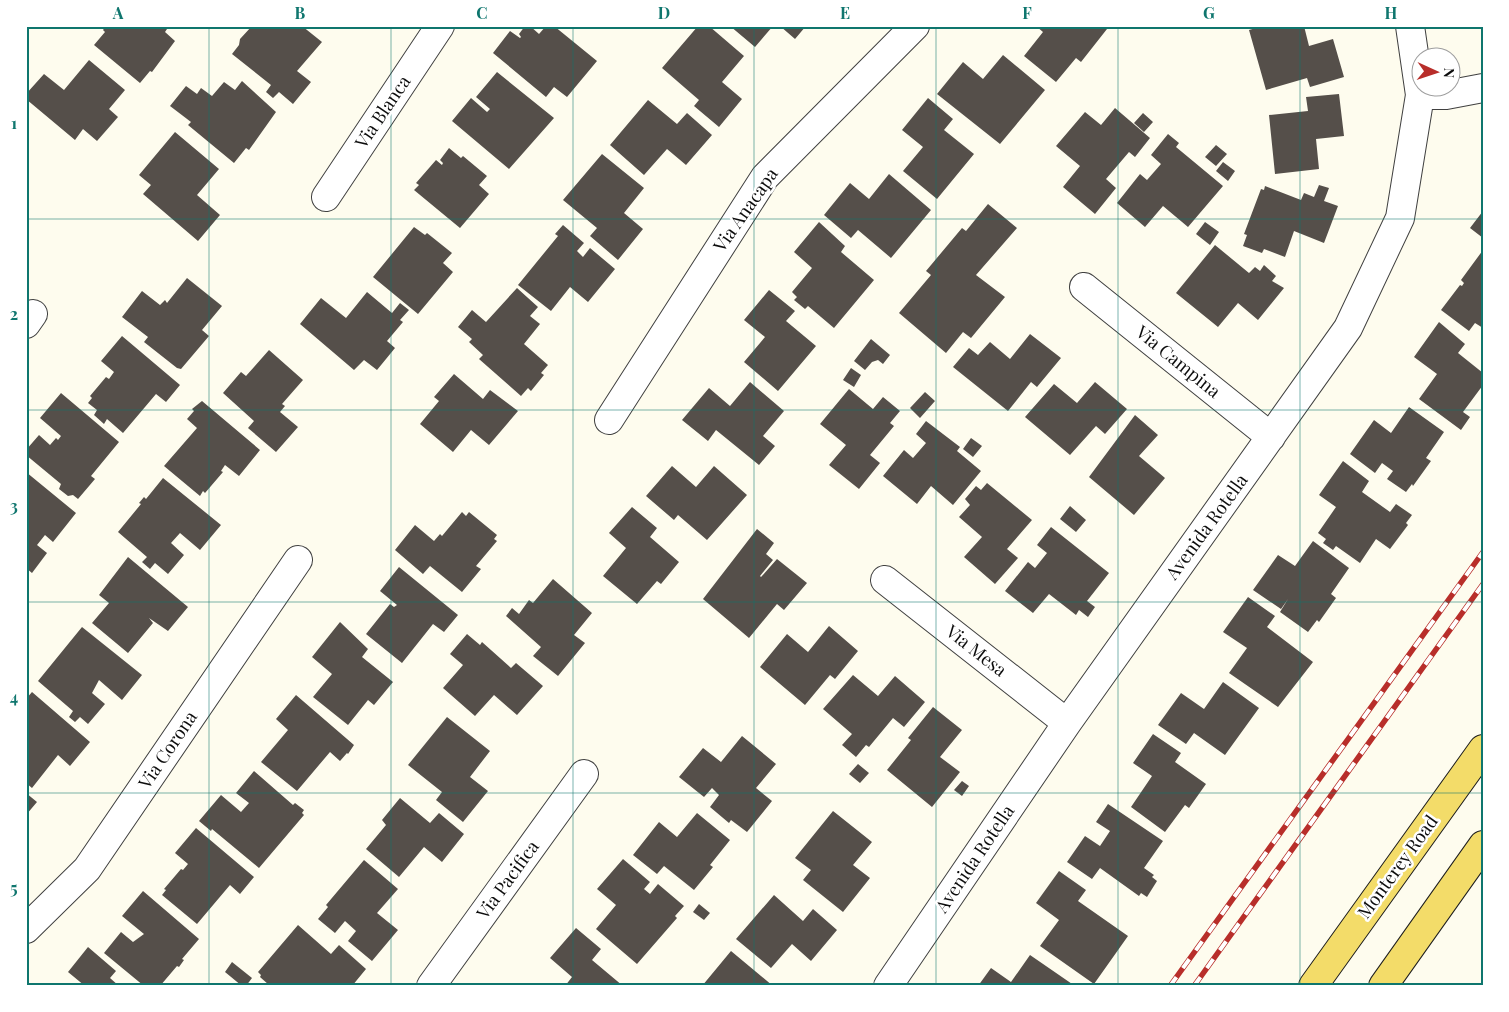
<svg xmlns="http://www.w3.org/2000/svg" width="1509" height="1012" viewBox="0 0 1509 1012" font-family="'Playfair Display',serif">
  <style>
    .building { fill: #554f4a }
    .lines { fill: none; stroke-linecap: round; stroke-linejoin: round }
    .minor-casing { stroke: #404040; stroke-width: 30 }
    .major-casing { stroke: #1e1e1e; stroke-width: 30 }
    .minor { stroke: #fff; stroke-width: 28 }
    .major { stroke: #f3dc69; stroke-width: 28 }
    .rail-casing { stroke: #b82e2a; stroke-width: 5.5 }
    .rail { stroke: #fff; stroke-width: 4; stroke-dasharray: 11; stroke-linecap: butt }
    .grid { fill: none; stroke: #0f766e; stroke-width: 1; stroke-opacity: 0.55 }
    .labels { text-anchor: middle; stroke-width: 5; stroke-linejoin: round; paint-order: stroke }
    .street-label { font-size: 18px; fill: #0d0d0d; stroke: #fff }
    .neatline { fill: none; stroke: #0f766e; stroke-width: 2 }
    .grid-label { font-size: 16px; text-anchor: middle; font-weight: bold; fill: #0f766e }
  </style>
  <rect width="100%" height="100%" fill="#fefcee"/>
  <!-- building -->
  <path class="building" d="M106 26H169L165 32 175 41 152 72 150 71 140 83 94 45 105 32 103 30Z
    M252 26H302L322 42 297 71 311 82 293 104 279 92 273 98 266 92 271 85 232 54 239 45 240 39Z
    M525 26H530L539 34 546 26H554L597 61 567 97 554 87 546 97 493 53 510 31 520 38 521 37 519 34Z
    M698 26H709L744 56 722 82 742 99 719 127 694 106 699 100 662 68Z
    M730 26H773L755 47Z
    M780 26H806L795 39Z
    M1036 26H1104L1107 29 1081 62 1076 58 1056 82 1024 56 1043 32Z
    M1263 26H1304L1309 46 1333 39 1344 77 1310 87 1307 78 1266 90 1249 30Z
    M1003 55 1045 90 1000 144 937 94 963 62 983 79Z
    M89 60 125 90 109 109 118 117 97 141 83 129 75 140 26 99V94L44 74 64 90Z
    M497 72 554 118 509 169 452 121 471 98 487 112 490 109 476 97Z
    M242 81 276 112 249 150 246 148 234 163 188 125 191 122 170 106 186 86 197 94 201 88 212 96 224 82 235 90Z
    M1339 94 1344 136 1316 139 1319 169 1275 174 1269 115 1308 111 1306 97Z
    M928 98 953 119 944 130 974 154 937 199 903 171 923 147 902 130Z
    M648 100 677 124 687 113 712 135 686 165 667 149 644 175 610 145Z
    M1115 108 1150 138 1135 157 1129 152 1106 179 1116 188 1095 214 1063 187 1080 166 1056 146 1085 112 1101 125Z
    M1143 113 1153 122 1144 132 1134 123Z
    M175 132 219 169 197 195 220 215 198 241 143 194 151 185 139 175Z
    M1168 134 1179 143 1176 147 1223 186 1188 227 1163 206 1145 227 1117 203 1140 174 1147 180 1161 164 1151 155Z
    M1216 145 1227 154 1216 166 1205 157Z
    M449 148 461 158 463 156 487 176 479 185 489 194 460 228 414 190 419 185 416 183 436 160 442 165 443 163 440 160Z
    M602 154 644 188 624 213 643 229 618 260 590 236 597 228 563 200Z
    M1223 162 1235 171 1228 181 1216 171Z
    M889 174 931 210 891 258 858 230 851 238 824 215 850 183 869 199Z
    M1319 185 1329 188 1324 201 1338 206 1324 243 1294 231 1285 257 1264 249 1262 253 1243 246 1247 235 1244 234 1261 189 1264 190 1265 186 1301 200 1304 193 1314 197Z
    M988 204 1017 228 976 275 1005 297 971 338 963 332 946 353 899 313 931 275 926 271 962 228 966 231Z
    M1483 211V238L1470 228Z
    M819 222 845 246 841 252 874 280 834 328 808 306 805 309 794 300 797 297 792 292 812 268 794 252Z
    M1205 222 1219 232 1210 245 1196 234Z
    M563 225 584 243 577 251 583 257 590 248 615 269 588 302 570 287 551 311 518 285 558 236 555 234Z
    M414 227 425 235 427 233 452 253 443 263 453 272 418 314 373 277Z
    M1215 245 1249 273 1255 267 1260 271 1264 265 1276 276 1272 281 1284 288 1258 320 1238 303 1218 327 1176 293Z
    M1483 250V328L1475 323 1469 331 1441 310 1460 285 1462 286 1464 283 1461 280Z
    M187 278 222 306 202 330 209 336 181 369 177 368 144 342 148 337 122 317 142 291 160 305 165 300 167 303Z
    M517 288 538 307 530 316 540 324 524 344 548 365 541 373 544 375 531 391 528 388 521 396 479 359 483 355 469 342 472 339 458 327 472 310 486 322Z
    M769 290 795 311 786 321 816 346 778 391 744 362 765 337 744 320Z
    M367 292 392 313 400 303 409 310 400 320 403 322 387 341 395 348 377 370 364 360 354 370 300 324 321 298 346 318Z
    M1439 322 1465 344 1458 353 1483 373V385L1463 412 1470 417 1461 430 1419 399 1437 374 1414 357Z
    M1030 334 1061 358 1037 387 1031 382 1008 411 953 367 969 348 978 355 990 342 1010 359Z
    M122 336 180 385 166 402 156 394 123 433 107 419 104 424 94 415 97 410 88 403 92 398 90 396 106 377 109 379 114 372 101 361Z
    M871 339 890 355 883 364 878 360 872 362 865 370 854 361Z
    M269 350 303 380 282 404 285 406 280 412 298 427 276 452 248 428 254 421 223 393 241 372 246 376Z
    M851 368 861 375 854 387 843 380Z
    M454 374 483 399 490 390 518 411 489 445 471 430 453 452 420 424 439 401 434 397Z
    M750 382 784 411 763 436 775 446 759 465 716 430 708 441 682 420 709 388 730 406Z
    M1095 382 1127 409 1105 434 1096 426 1070 455 1025 417 1054 384 1077 403Z
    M849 389 873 409 883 397 900 411 890 423 894 426 870 455 880 463 859 489 829 465 846 445 820 424Z
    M925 392 935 401 920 418 910 408Z
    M61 393 119 442 91 476 95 479 78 499 73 495 68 496 59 489 61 484 26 455V450L39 435 50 445 56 438 58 440 61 436 40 418Z
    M202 401 260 450 239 476 225 465 221 471 223 472 205 493 203 491 200 496 164 466 197 428 187 419 194 411 192 409Z
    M1409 407 1444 432 1426 458 1431 461 1413 486 1412 484 1406 492 1387 479 1393 471 1382 463 1375 473 1350 454 1374 420 1391 433Z
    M1135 415 1158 435 1139 456 1165 478 1134 515 1089 477Z
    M926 421 960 447 957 451 981 471 953 505 931 486 917 504 883 476 904 450 913 458 926 443 916 434Z
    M971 438 982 446 973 457 963 449Z
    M1343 461 1369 481 1362 492 1390 512 1396 504 1412 515 1406 523 1408 525 1390 549 1376 539 1360 563 1336 546 1333 550 1323 543 1326 539 1318 533 1336 507 1319 495Z
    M672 466 696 487 714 466 747 495 707 540 678 515 674 520 646 496Z
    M26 472 76 513 53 542 45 535 37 545 47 553 32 573 26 568Z
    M163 478 221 525 200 550 180 533 171 543 184 555 168 574 155 563 150 569 142 562 147 557 118 532 141 504 139 503 144 497 146 499Z
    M987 483 1032 520 1007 549 1018 558 995 584 964 557 982 537 959 517 970 505 965 499 976 486 981 490Z
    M1070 506 1086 520 1076 532 1060 519Z
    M632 507 657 528 650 537 679 562 661 584 657 581 637 604 603 576 626 548 609 533Z
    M462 512 466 516 469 512 497 535 494 539 497 541 476 566 481 569 462 592 430 566 423 574 395 550 415 525 434 541 440 534 442 536Z
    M1051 527 1109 573 1087 601 1095 607 1088 617 1079 610 1076 615 1049 594 1033 613 1005 591 1028 562 1035 568 1047 553 1037 545Z
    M757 529 774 543 766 554 773 560 760 576 761 577 777 559 807 583 784 610 777 604 749 638 703 599Z
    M1313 541 1349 568 1331 594 1336 598 1319 622 1317 620 1308 632 1280 612 1288 599 1281 609 1253 590 1278 555 1295 566Z
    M128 557 188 607 168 631 149 618 153 623 128 653 92 623 109 603 99 595Z
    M399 567 458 615 444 632 433 624 402 663 366 634 390 604 394 607 397 605 380 591Z
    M553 579 592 613 574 635 585 643 558 676 533 656 541 647 506 616 512 608 519 614 529 600 533 603Z
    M1248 597 1275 616 1267 627 1313 662 1278 707 1229 673 1247 648 1223 632Z
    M340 622 368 649 362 657 393 682 374 705 368 700 348 725 313 697 332 674 312 657Z
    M829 626 858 651 835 679 830 675 805 705 760 667 787 634 808 652Z
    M82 627 142 675 122 700 99 680 92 693 105 704 88 724 80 717 75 722 69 717 73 711 38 681Z
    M467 634 480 645 482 642 511 668 516 663 543 686 517 715 494 695 475 716 443 688 463 665 450 654Z
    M853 675 878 696 895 676 925 702 904 727 893 718 869 747 866 745 856 757 842 745 852 734 823 709Z
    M1223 682 1259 708 1225 755 1194 733 1186 744 1158 725 1181 693 1204 709Z
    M32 692 90 742 70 766 58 755 32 788 26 783V699Z
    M296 695 354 745 348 754 347 753 340 761 330 752 297 791 261 762 288 730 276 719Z
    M933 707 962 730 940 757 960 772 932 807 887 770 911 740 908 738Z
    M447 717 490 751 470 777 488 791 463 822 436 800 442 792 408 765Z
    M1153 734 1181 753 1175 762 1206 784 1189 808 1185 805 1165 832 1131 807 1152 776 1133 763Z
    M742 736 776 764 756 788 772 801 747 832 731 820 729 823 710 807 719 795 712 788 704 797 679 777 703 748 721 762Z
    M858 764 869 773 860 783 849 774Z
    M254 771 293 805 295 803 304 810 302 813 304 815 259 868 212 829 211 831 199 821 221 795 241 812 249 803 236 793Z
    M962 781 969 786 962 796 954 790Z
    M26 793 37 802 26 815Z
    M400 798 430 823 439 813 464 834 442 862 424 847 399 877 366 849 386 825 382 820Z
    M1108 804 1163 841 1144 868 1154 875 1152 877 1157 881 1147 897 1141 893 1139 896 1100 868 1092 879 1067 862 1085 836 1100 846 1110 831 1096 822Z
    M833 811 872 842 853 865 870 878 843 912 803 880 811 870 795 858Z
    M697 813 730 840 710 865 713 867 694 890 664 866 657 874 633 855 659 822 677 837Z
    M196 828 254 877 240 894 230 885 197 924 162 895 166 890 164 889 181 869 183 870 188 864 175 853Z
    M623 859 650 882 644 889 650 894 658 884 684 906 675 916 677 918 637 964 596 929 616 905 597 889Z
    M364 860 398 889 377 913 398 930 372 961 348 941 356 931 345 921 335 933 318 919 328 907 326 905Z
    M1059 871 1086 890 1078 901 1128 936 1094 984 1040 946 1059 920 1036 903Z
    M143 891 199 939 182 959 184 960 179 967 177 966 160 986H144L104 953 121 932 133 942 144 934 122 916Z
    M774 895 803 921 813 909 837 930 811 961 792 944 771 968 736 939Z
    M699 904 710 913 704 920 693 912Z
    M298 925 331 954 339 945 366 969 352 986H324L321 983 319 986H274L271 983 269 985 260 977 261 975 258 972Z
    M576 928 601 949 592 960 623 986H565L572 977 550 958Z
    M88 947 116 971 110 978 119 986H85L68 972Z
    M731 951 773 986H702Z
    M1030 955 1075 986H978L991 968 1011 982Z
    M232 962 252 978 246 986H242L225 972Z"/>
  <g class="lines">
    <!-- minor casing -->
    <g class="minor-casing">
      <path id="minor" d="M1420 95H1446L1483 88
        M326 197 440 26
        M1084 287 1271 437
        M26 324 33 314
        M609 420 765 177 915 26
        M885 580 1067 723
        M26 929 87 869 298 560
        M431 986 584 774
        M888 986 1067 723 1348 328 1400 218 1420 95 1410 26"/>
    </g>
    <!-- major casing -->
    <g class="major-casing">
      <path id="major" d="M1313 986 1483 749
        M1383 986 1483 845"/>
    </g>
    <!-- minor -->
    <use href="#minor" class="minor"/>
    <!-- major -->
    <use href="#major" class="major"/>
    <!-- rail casing -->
    <g class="rail-casing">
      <path id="rail" d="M1170 986 1483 552
        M1194 986 1483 584"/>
    </g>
    <!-- rail -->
    <use href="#rail" class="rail"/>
  </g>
  <!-- grid -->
  <path class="grid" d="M209 26V986M391 26V986M573 26V986M754 26V986M936 26V986M1118 26V986M1300 26V986M26 219H1483M26 410H1483M26 602H1483M26 793H1483"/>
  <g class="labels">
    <!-- street labels -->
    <g class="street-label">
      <text transform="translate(383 112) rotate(-56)" y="6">Via Blanca</text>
      <text transform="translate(746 210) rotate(-55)" y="6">Via Anacapa</text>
      <text transform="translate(1178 362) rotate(39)" y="6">Via Campina</text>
      <text transform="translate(1207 527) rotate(-54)" y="6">Avenida Rotella</text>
      <text transform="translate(976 651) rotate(38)" y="6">Via Mesa</text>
      <text transform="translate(168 750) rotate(-56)" y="6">Via Corona</text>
      <text transform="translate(975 859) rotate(-56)" y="6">Avenida Rotella</text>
      <text transform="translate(1398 867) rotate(-54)" y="6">Monterey Road</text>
      <text transform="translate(508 880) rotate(-54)" y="6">Via Pacifica</text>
    </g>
  </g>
  <!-- border -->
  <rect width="1509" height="1012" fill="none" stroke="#ffffff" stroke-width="55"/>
  <!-- north arrow -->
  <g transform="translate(1436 72) rotate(93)"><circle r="24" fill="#ffffff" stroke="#9e9e9e"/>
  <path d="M0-4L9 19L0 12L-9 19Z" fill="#b82e2a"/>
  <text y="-8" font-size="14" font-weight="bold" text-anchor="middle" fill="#0d0d0d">N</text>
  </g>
  <rect x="28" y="28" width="1454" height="956" class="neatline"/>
  <g class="grid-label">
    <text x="118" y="19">A</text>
    <text x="300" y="19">B</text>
    <text x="482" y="19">C</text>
    <text x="664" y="19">D</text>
    <text x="845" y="19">E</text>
    <text x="1027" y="19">F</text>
    <text x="1209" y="19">G</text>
    <text x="1391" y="19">H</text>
    <text x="14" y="129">1</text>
    <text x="14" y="320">2</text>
    <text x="14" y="512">3</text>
    <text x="14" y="703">4</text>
    <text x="14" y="894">5</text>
  </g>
</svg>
